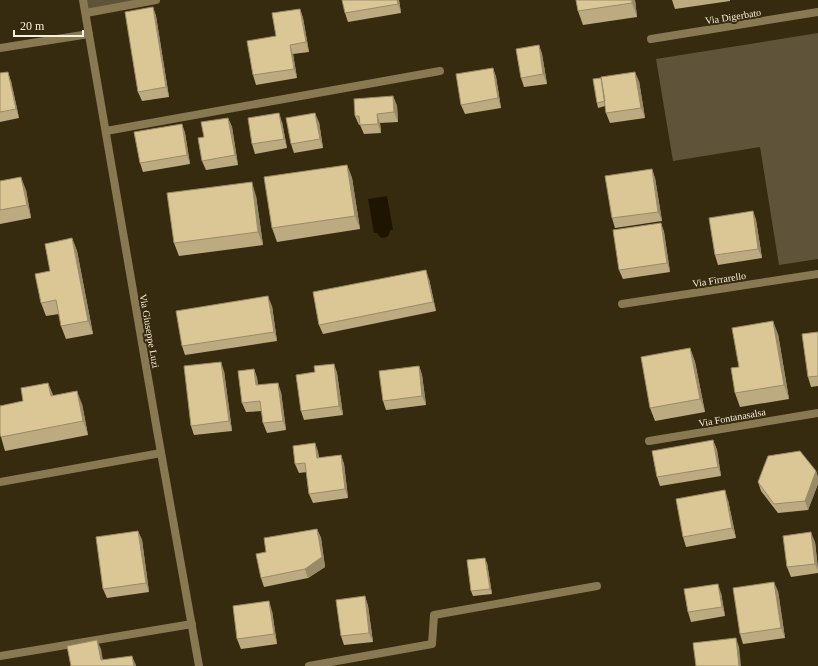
<svg xmlns="http://www.w3.org/2000/svg" width="818" height="666" viewBox="0 0 818 666" font-family="Georgia,serif">
  <style>
    .green { fill: #5f5439 }
    .water { fill: #1e1500 }
    .lines { fill: none; stroke-linecap: round; stroke-linejoin: round }
    .lane { stroke: #897953; stroke-width: 8 }
    .street { stroke: #897953; stroke-width: 8 }
    .wall { fill: #bcab81 }
    .shaded-wall { fill: #998b69 }
    .building { fill: #dbc796; stroke: #998b69 }
    .labels { text-anchor: middle; stroke-width: 4; stroke-linejoin: round; paint-order: stroke }
    .street-label { font-size: 10px; fill: #f7f0df; stroke: #372b0f }
  </style>
  <rect width="100%" height="100%" fill="#372b0f"/>
  <!-- green -->
  <path class="green" d="M83 0H156L86 13Z
    M818 33V259L779 265 760 147 673 161 656 59Z"/>
  <!-- water -->
  <path class="water" d="M387 196 393 230H390C390 235 387 238 382 238L378 235 377 233H374L368 199Z"/>
  <g class="lines">
    <!-- lane -->
    <path class="lane" d="M86 13 156 0
      M651 39 818 12
      M0 48 89 34
      M106 131 440 71
      M622 304 818 274
      M649 441 818 413
      M0 482 161 453
      M0 656 192 624
      M309 666 432 644 434 615 597 586"/>
    <!-- street -->
    <path class="street" d="M83 0 157 430 199 666"/>
  </g>
  <!-- wall -->
  <path class="wall" d="M399 0 401 13 348 22 345 13Z
    M576 0H635L637 17 583 25 578 11Z
    M672 0H730V1L675 9Z
    M153 7 156 16 169 97 142 101 138 92Z
    M300 9 303 18 309 52 293 54 297 78 256 85 253 75 276 36Z
    M539 45 542 54 547 84 524 87 521 78Z
    M493 68 496 77 501 108 465 114 461 105Z
    M0 73 11 81 19 118 0 122Z
    M639 81 645 118 610 123 606 113 605 106 598 108 597 103Z
    M393 96 397 106 398 122 380 123 381 133 364 134 360 125H359L355 116Z
    M228 118 232 127 238 165 206 170 202 161 204 137Z
    M282 122 287 148 255 154 252 144Z
    M319 122 323 148 294 153 291 144Z
    M182 124 185 133 190 164 143 172 140 163Z
    M347 165 352 178 360 229 277 242 272 228Z
    M652 169 655 178 662 221 615 228 612 218Z
    M0 181 26 190 31 218 0 224Z
    M256 196 263 245 179 256 174 243Z
    M753 211 756 220 762 258 718 265 715 255Z
    M661 223 664 232 670 272 623 279 619 270Z
    M72 238 77 251 93 334 66 339 61 326 59 314 46 316 41 303 50 271Z
    M429 279 436 311 323 334 319 325Z
    M272 306 277 341 185 355 182 346Z
    M818 332V386L811 387 808 377Z
    M778 334 789 399 740 407 735 393 739 367Z
    M690 348 695 362 705 412 655 421 650 408Z
    M334 364 337 373 343 415 304 420 301 411 315 372Z
    M419 366 422 375 426 405 386 410 383 401Z
    M254 369 257 378 258 385 281 392 286 430 267 433 263 423 262 411 246 412 242 403Z
    M224 371 232 431 194 435 191 426Z
    M48 383 53 395 82 404 88 435 5 451 1 437 23 401Z
    M713 440 717 450 721 476 660 486 657 477Z
    M315 443 318 452 319 458 341 455 344 464 348 498 313 503 309 494 307 472 299 473 295 464Z
    M816 471 818 477V484L808 510 778 513 761 491 758 482Z
    M728 500 736 538 686 547 683 537Z
    M317 529 321 538 325 567 308 578 264 587 261 578 266 552Z
    M138 531 142 540 149 592 107 598 103 589Z
    M815 542 818 568V573L791 577 787 567Z
    M487 563 492 594 473 596 471 591Z
    M778 591 785 638 743 644 740 634Z
    M721 593 725 616 691 622 688 612Z
    M365 596 368 606 373 642 344 645 341 636Z
    M272 611 277 644 241 649 237 639Z"/>
  <!-- shaded-wall -->
  <path class="shaded-wall" d="M397 0H399L401 13 398 4Z
    M632 0H635L637 17 632 3Z
    M153 7 156 16 169 97 166 87Z
    M300 9 303 18 309 52 306 42Z
    M290 45 293 54 297 78 294 69Z
    M539 45 542 54 547 84 543 74Z
    M493 68 496 77 501 108 498 98Z
    M8 72 11 81 19 118 16 109Z
    M635 72 639 81 645 118 641 108Z
    M393 96 397 106 398 122 394 112Z
    M279 113 282 122 287 148 284 139Z
    M315 113 319 122 323 148 320 139Z
    M377 114 380 123 381 133 378 124Z
    M228 118 232 127 238 165 235 155Z
    M182 124 185 133 190 164 187 155Z
    M347 165 352 178 360 229 355 216Z
    M652 169 655 178 662 221 658 212Z
    M21 177 26 190 31 218 27 205Z
    M252 182 256 196 263 245 258 232Z
    M753 211 756 220 762 258 758 249Z
    M661 223 664 232 670 272 667 263Z
    M72 238 77 251 93 334 88 321Z
    M426 270 429 279 436 311 433 302Z
    M268 296 272 306 277 341 274 332Z
    M773 321 778 334 789 399 784 385Z
    M690 348 695 362 705 412 700 399Z
    M221 362 224 371 232 431 229 421Z
    M334 364 337 373 343 415 339 406Z
    M419 366 422 375 426 405 422 396Z
    M254 369 257 378 259 394 256 385Z
    M48 383 53 397 51 396Z
    M278 383 281 392 286 430 283 421Z
    M77 391 82 404 88 435 83 421Z
    M713 440 717 450 721 476 718 467Z
    M315 443 318 452 320 467 317 458Z
    M341 455 344 464 348 498 345 489Z
    M816 471 818 477V484L808 510 805 501Z
    M725 490 728 500 736 538 732 528Z
    M317 529 321 538 325 567 308 578 305 569Z
    M138 531 142 540 149 592 146 583Z
    M811 532 815 542 818 571 815 564Z
    M485 558 487 563 492 594 490 589Z
    M774 582 778 591 785 638 781 628Z
    M718 584 721 593 725 616 722 607Z
    M365 596 368 606 373 642 369 633Z
    M269 601 272 611 277 644 274 634Z
    M736 638 739 647 741 666H739Z
    M97 640 101 649 104 666 101 660Z
    M132 656 136 665V666H134Z"/>
  <!-- building -->
  <path class="building" d="M342 0H397L398 4 345 13Z
    M576 0H632V3L578 11Z
    M153 7 166 87 138 92 125 12Z
    M300 9 306 42 290 45 294 69 253 75 247 41 276 36 272 13Z
    M539 45 543 74 521 78 516 49Z
    M493 68 498 98 461 105 456 74Z
    M8 72 16 109 0 112V73Z
    M635 72 641 108 606 113 601 77Z
    M601 78 605 101 597 103 593 79Z
    M393 96 394 112 377 114 378 124 360 125 359 116H355L354 99Z
    M279 113 284 139 252 144 248 118Z
    M315 113 320 139 291 144 286 118Z
    M228 118 235 155 202 161 198 138 204 137 201 122Z
    M182 124 187 155 140 163 134 132Z
    M347 165 355 216 272 228 264 177Z
    M652 169 658 212 612 218 605 176Z
    M21 177 27 205 0 210V181Z
    M252 182 258 232 174 243 167 193Z
    M753 211 758 249 715 255 709 218Z
    M661 223 667 263 619 270 613 230Z
    M72 238 88 321 61 326 56 300 41 303 35 274 50 271 45 244Z
    M426 270 433 302 319 325 313 292Z
    M268 296 274 332 182 346 176 311Z
    M773 321 784 385 735 393 731 368 739 367 732 328Z
    M818 332V376L808 377 802 334Z
    M690 348 700 399 650 408 641 357Z
    M221 362 229 421 191 426 184 366Z
    M334 364 339 406 301 411 296 375 315 372 314 366Z
    M419 366 422 396 383 401 379 371Z
    M254 369 256 385 278 383 283 421 263 423 260 401 242 403 238 371Z
    M48 383 51 396 77 391 83 421 1 437 0 434V406L23 401 21 388Z
    M713 440 718 467 657 477 652 451Z
    M315 443 317 458 341 455 345 489 309 494 305 463 295 464 293 446Z
    M800 451 816 471 805 501 774 504 758 482 768 456Z
    M725 490 732 528 683 537 676 499Z
    M317 529 322 557 305 569 261 578 256 554 266 552 264 538Z
    M138 531 146 583 103 589 96 537Z
    M811 532 815 564 787 567 783 536Z
    M485 558 490 589 471 591 467 560Z
    M774 582 781 628 740 634 733 588Z
    M718 584 722 607 688 612 684 589Z
    M365 596 369 633 341 636 336 600Z
    M269 601 274 634 237 639 233 606Z
    M736 638 739 666H696L693 643Z
    M97 640 101 660 132 656 134 666H71L67 646Z"/>
  <g class="labels">
    <!-- street labels -->
    <g class="street-label">
      <text transform="translate(733 16) rotate(-9)" y="4">Via Digerbato</text>
      <text transform="translate(719 279) rotate(-9)" y="4">Via Firrarello</text>
      <text transform="translate(150 331) rotate(80)" y="4">Via Giuseppe Luzi</text>
      <text transform="translate(732 417) rotate(-10)" y="4">Via Fontanasalsa</text>
    </g>
  </g>
  <!-- scale -->
  <path d="M14 30v6h69v-6" fill="none" stroke="#f7f0df" stroke-width="2"/>
  <text x="20" y="30" font-size="12" fill="#f7f0df" stroke="#372b0f" stroke-width="3" paint-order="stroke">20 m</text>
</svg>
